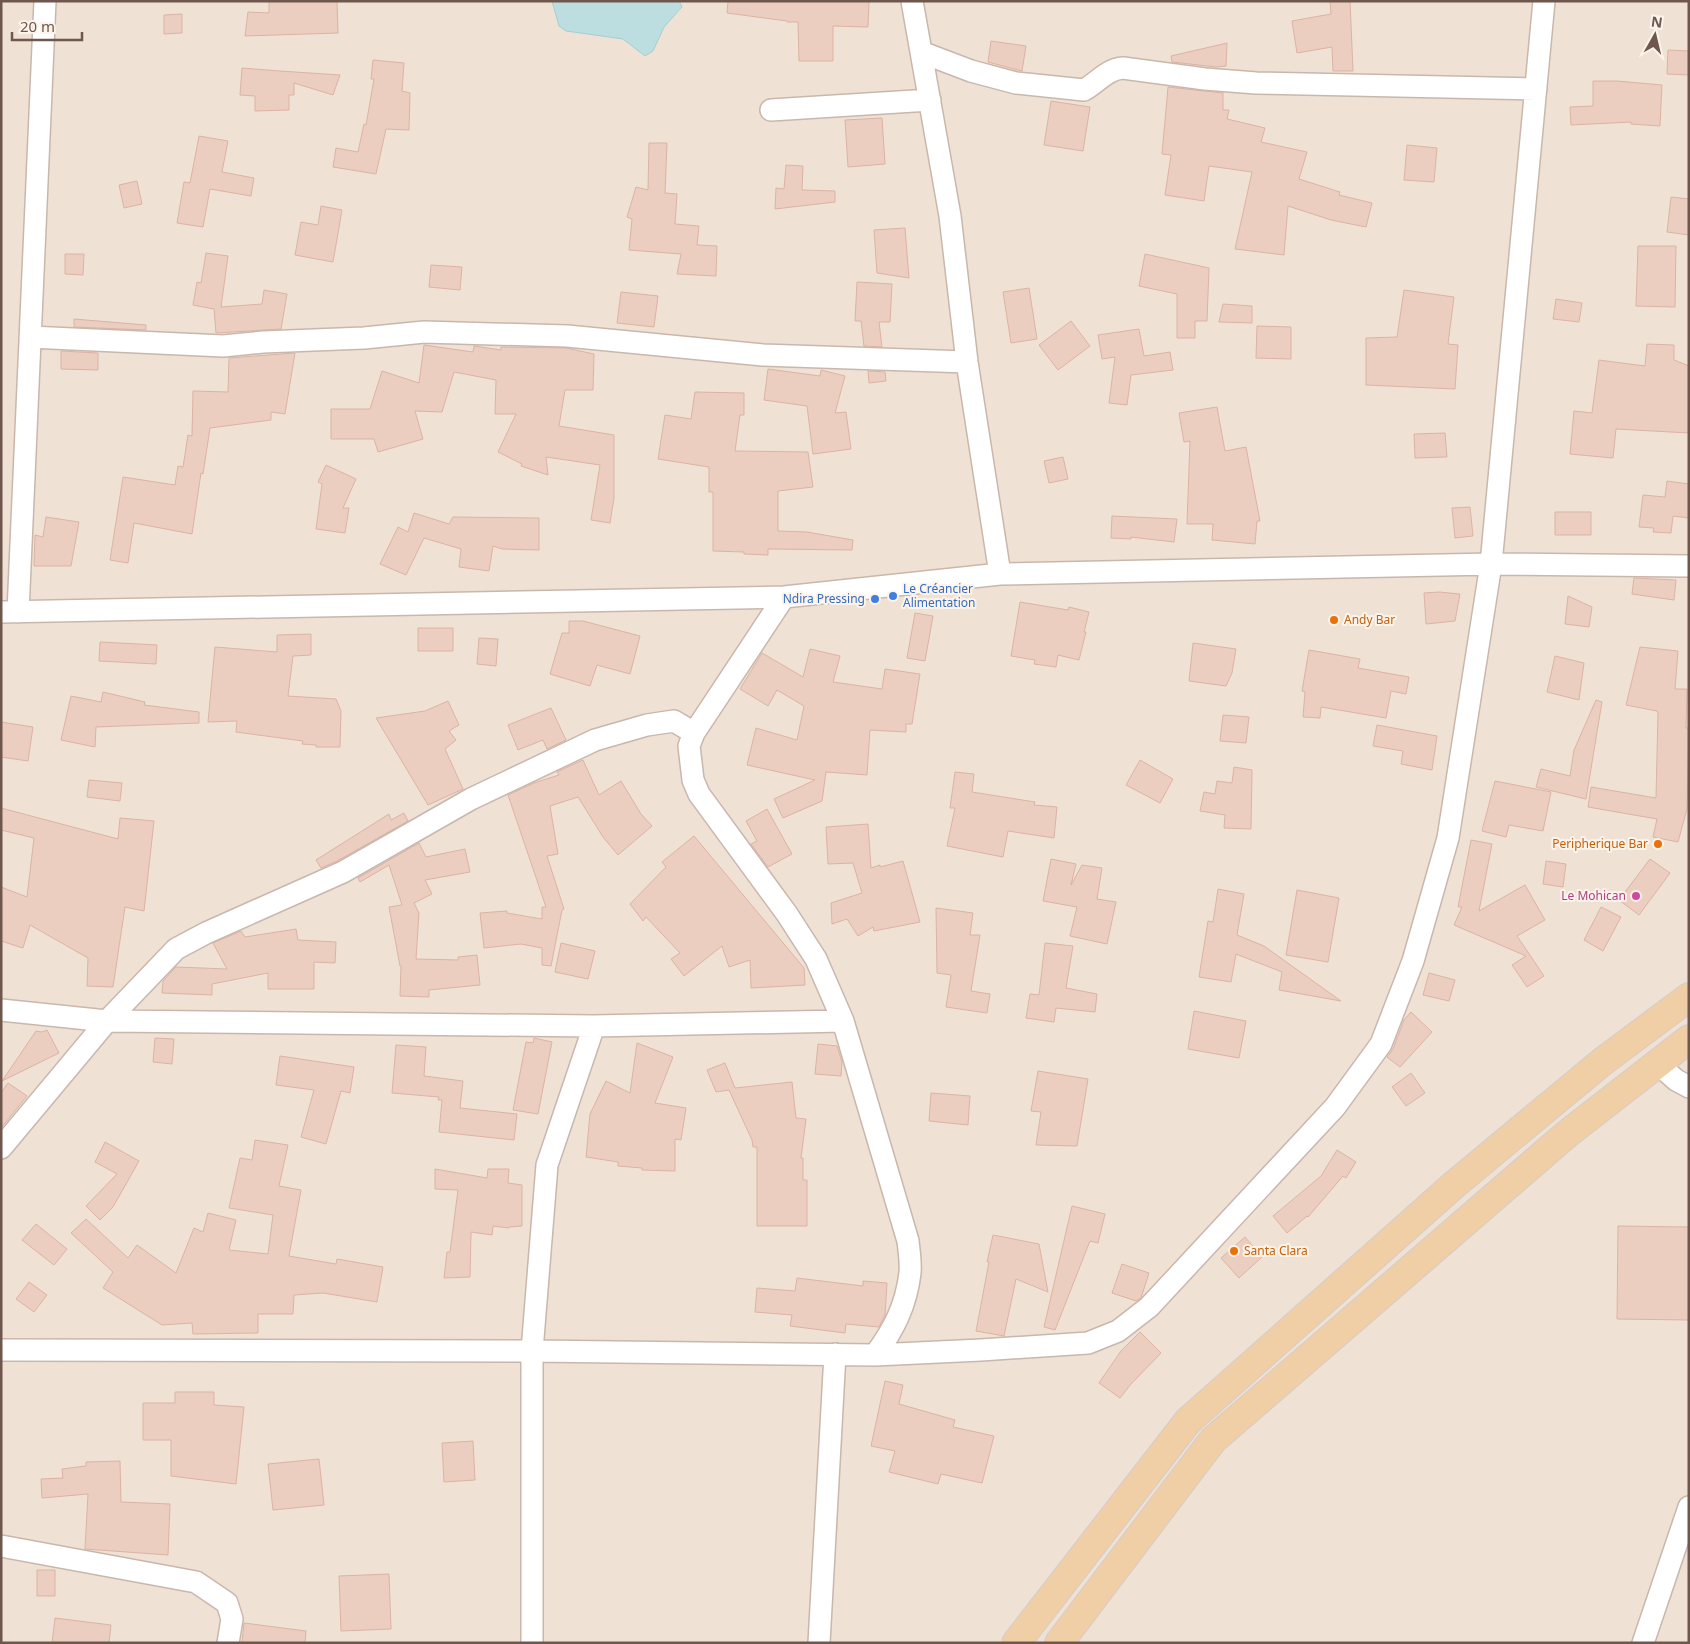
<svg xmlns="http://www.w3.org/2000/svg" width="1690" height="1644" viewBox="0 0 1690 1644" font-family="'Noto Sans',sans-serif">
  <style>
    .residential { fill: #f0e1d5 }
    .water { fill: #bcdee0; stroke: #a4ced0 }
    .building { fill: #ebcec0; stroke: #dcb3a3 }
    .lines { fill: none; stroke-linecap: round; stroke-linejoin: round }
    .street-casing { stroke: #c9b7ad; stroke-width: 24 }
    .primary-casing { stroke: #d4cdca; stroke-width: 30 }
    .street { stroke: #fff; stroke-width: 21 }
    .primary { stroke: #f0cea6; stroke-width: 28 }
    .shop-dot { fill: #3f7fe0; stroke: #fcf4eb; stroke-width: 2 }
    .food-dot { fill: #e8710a; stroke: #fcf4eb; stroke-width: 2 }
    .hotel-dot { fill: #d1479c; stroke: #fcf4eb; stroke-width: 2 }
    .labels { text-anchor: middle; stroke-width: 4; stroke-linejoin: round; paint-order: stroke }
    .shop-label { font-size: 12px; fill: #366cbe; stroke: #fcf4eb; text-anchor: start }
    .food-label { font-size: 12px; fill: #c56008; stroke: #fcf4eb; text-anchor: start }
    .hotel-label { font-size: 12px; fill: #b23c85; stroke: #fcf4eb; text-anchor: end }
  </style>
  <rect width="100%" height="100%" fill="#f9f0e5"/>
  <!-- residential -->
  <path class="residential" d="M1 1H552L559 26 566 31 623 39 645 56 653 51 664 27 682 8 679 1H1689V1643H1Z"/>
  <!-- water -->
  <path class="water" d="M552 1H679L682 7 664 27 653 51 645 56 623 39 566 31 559 26Z"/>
  <!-- building -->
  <path class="building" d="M269 1H337L338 33 245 36 248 12 269 13Z
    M728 1H869L868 27 833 26V61H799L798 22H787V21L727 13Z
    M1330 1H1350L1353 71H1333L1332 47 1297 53 1292 21 1331 14Z
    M182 14V33L164 34V15Z
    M991 41 1026 46 1022 71 988 62Z
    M1227 43 1226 66 1216 67 1172 62 1171 56Z
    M1668 50 1689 51V75L1667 74Z
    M373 60 404 63 402 91 410 93 409 130 386 129 376 174 333 167 336 148 358 152 364 124 366 125 374 79H371Z
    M242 68 280 71 340 75 333 95 294 83V95H289V110L255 111V96L240 95Z
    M1593 81H1617L1662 85 1660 126 1631 124V122L1571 125 1570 107 1593 106Z
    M1168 87 1223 93V110H1229L1227 119 1265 128 1261 142 1307 152 1299 179 1340 192 1339 195 1372 203 1366 227 1331 220 1288 206 1284 255 1235 249 1252 172 1209 166 1204 201 1165 195 1171 155 1162 154Z
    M1051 101 1090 107 1083 151 1044 145Z
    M882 118 885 164 848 167 845 120Z
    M199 136 228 141 222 172 254 178 251 196 210 189 203 227 177 223 184 182 190 183Z
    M649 143H667L665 193 677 194 675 224 699 226 697 245 717 246 716 276 677 274 681 254 629 250 632 219 627 217 636 187 648 190Z
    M1407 145 1437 148 1434 182 1404 180Z
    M786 165 803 166 802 190 835 191V202L775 209 776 188 784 189Z
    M137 181 142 204 124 208 119 185Z
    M1671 197 1689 199V235L1667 232Z
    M321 206 342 210 333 262 295 255 301 222 318 225Z
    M905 228 909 278 877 273 874 230Z
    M1638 246H1676L1675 307 1636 306Z
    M206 253 228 256 221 307 262 304 264 290 287 294 281 329 216 333 214 309 193 305 197 282 201 283Z
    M65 254H84L83 275 65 274Z
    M1145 254 1209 268 1207 321H1195V338H1177V294L1139 286Z
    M431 265 462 267 460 290 429 287Z
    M857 282 892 284 890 322H879L882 347 864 346 861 321H855Z
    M1029 288 1037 339 1011 343 1003 292Z
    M1404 290 1454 297 1448 344 1458 345 1455 389 1366 385V338L1397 337Z
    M621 292 658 296 654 327 617 323Z
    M1556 299 1582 303 1579 322 1553 319Z
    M1223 304 1252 306V323L1219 322Z
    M74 319 146 325V330L74 327Z
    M1071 321 1090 346 1058 370 1039 345Z
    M1257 326 1291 327V359L1256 358Z
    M1139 329 1144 356 1170 352 1173 370 1131 375 1127 405 1109 403 1115 357 1102 359 1098 335Z
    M1647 344 1674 345V360L1689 366V433L1616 429 1613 458 1570 454 1574 411 1592 413 1599 360 1645 366Z
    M424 345 473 352 474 346 501 350V347L566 348 594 354 593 390H565L559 426 614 435V498L610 523 591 520 600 465 546 457 548 475 521 466 522 464 498 452 516 414H495L496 380 454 372 442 412 415 411 423 439 378 452 374 439H331V409H370L382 371 419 383Z
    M61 351 98 353V370L61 369Z
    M295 353 285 414 271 412V420L210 428 203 474 201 473 192 534 134 523 128 563 110 560 123 477 175 485 178 466 183 467 188 435 192 436 193 391 228 392 229 358Z
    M768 369 820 376 821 370 845 376 835 413 846 412 851 449 813 454 807 406 764 400Z
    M868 371 885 372 886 381 869 383Z
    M695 392 744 393V415H740L735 451 808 452 813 487 778 491V531L807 532 853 540 852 550 768 549V555L744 554V552L713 551V492H709V467L658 459 665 415 691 419Z
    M1217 407 1225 451 1246 447 1260 521H1257L1255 544 1212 540 1213 524H1187L1190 441 1184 442 1179 413Z
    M1445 433 1447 457 1415 458 1414 434Z
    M1063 457 1068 479 1049 483 1044 461Z
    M326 465 356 479 343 508H349L345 533 316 529 322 484 318 482Z
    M1667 481 1689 484V518L1673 516 1671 533 1653 532 1654 528 1639 527 1643 495 1665 497Z
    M1470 507 1473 536 1455 538 1452 508Z
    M1555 512H1591V535H1555Z
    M414 513 449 524 453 517 539 518V550L502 549 493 546 489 571 459 567 461 549 424 538 406 575 380 564 398 527 408 532Z
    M1112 516 1177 519 1174 542 1131 537V539L1111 538Z
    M46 517 79 522 71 566H34L35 535 43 537Z
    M1634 578 1676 580 1674 600 1632 594Z
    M1439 592 1460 594 1455 621 1426 624 1424 593Z
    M1568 596 1592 607 1589 627 1565 624Z
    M1020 602 1068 610 1069 607 1089 612 1084 632H1086L1079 660 1058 655 1056 667 1034 664 1035 660 1011 656Z
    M915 613 933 616 925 661 907 658Z
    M569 621H583L640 636 630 674 597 665 590 686 550 674 562 633H569Z
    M418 628H453V651H418Z
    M311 634V655L293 656 288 696 336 699 341 711 340 747H316V745L302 744 303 741 236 732 237 721 208 722 215 647 277 652V635Z
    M479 638 498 639 496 666 477 664Z
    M100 642 157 645 156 664 99 661Z
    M1193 643 1236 649 1232 673 1226 686 1189 681Z
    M1640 647 1678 651 1675 689H1687L1686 728H1689L1687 809 1678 842 1653 837 1657 819 1588 807 1591 787 1656 798 1658 713 1657 711 1626 705Z
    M810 649 840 656 833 682 882 689 885 669 920 674 912 724H906V732L870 730 867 775 826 772 822 801 783 818 774 799 815 780 747 765 756 728 797 740 804 706 777 690 768 706 740 689 762 653 803 677Z
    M1309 650 1360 659 1358 668 1409 677 1406 694 1391 691 1386 718 1321 707 1320 718 1303 717 1305 692 1302 691Z
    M1555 656 1584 663 1579 700 1547 692Z
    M103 692 145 702 144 705 199 712V723L96 727 95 747 61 740 71 696 101 702Z
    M1596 700 1602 702 1586 799 1536 787 1541 769 1570 776 1574 750Z
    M448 701 459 725 449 731 456 740 445 749 463 789 428 805 376 718 425 711Z
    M551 708 566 740 547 749 543 740 518 750 508 725Z
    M1223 715 1249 717 1246 743 1220 741Z
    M1 722 33 727 28 761 1 757Z
    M1377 725 1437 736 1432 770 1401 764 1403 751 1373 746Z
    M583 760 599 795 621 781 641 814 652 826 618 855 603 837 578 797 550 806 558 854 547 856 564 909 562 910 551 966 542 965V948L521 944 484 948 480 913 507 911V913L542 919V907H546L508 795 534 783 559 775 557 772Z
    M1140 760 1173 779 1160 803 1126 785Z
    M1234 767 1252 770 1251 829 1224 828 1225 815 1200 811 1204 792 1215 794 1217 781 1232 783Z
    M955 772 974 774 972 792 1035 802 1034 805 1057 807 1054 838 1008 831 1003 857 947 846 955 808H950Z
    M89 780 122 783 120 801 87 797Z
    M1495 781 1551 792 1543 831 1509 825 1506 837 1482 831Z
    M1 808 118 839 120 818 154 821 144 911 125 907 113 987 87 986 88 958 30 925 23 948 1 941V887L27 897 34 838 1 830Z
    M767 809 792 854 768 867 751 844 757 841 746 821Z
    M404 813 408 821 337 861 321 868 316 860 389 814 391 820Z
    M868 824 871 868 880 865V867L903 861 920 922 874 931 873 927 858 936 847 919 832 924 831 903 862 893 853 863 828 864 826 827Z
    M694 836 804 968 805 985 751 988 750 960 729 967 722 946 684 976 671 959 680 953 646 917 643 921 630 904 666 867 662 862Z
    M1471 840 1492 844 1479 911 1525 885 1545 920 1517 936 1544 976 1527 987 1512 965 1526 956 1454 925 1462 907H1458Z
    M419 843 426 857 465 849 470 872 425 880 432 894 414 903 419 913 416 959 458 960V957L477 955 480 985 429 990V997L400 996 401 966H400L389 907 402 905 389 865 360 882 358 878Z
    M1051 859 1076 864 1071 885 1082 865 1102 868 1097 899 1116 902 1107 944 1070 936 1077 907 1043 901Z
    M1650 859 1670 873 1639 915 1619 900Z
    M1546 861 1566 864 1563 887 1543 884Z
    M1218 889 1244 894 1237 935 1264 946 1341 1001 1279 990 1282 972 1236 954 1231 982 1199 977 1208 921 1213 922Z
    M1297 890 1339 898 1328 962 1286 955Z
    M1601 907 1621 917 1603 951 1584 940Z
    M936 908 973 913 970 935H980L971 991 990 994 987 1013 946 1007 951 975 937 973Z
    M296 929 298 940 336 942 335 963 314 962V989H268V973L212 984V995L162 993 163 981 176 967 227 969 213 943 241 931 245 937Z
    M561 943 595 951 588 979 555 972Z
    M1045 943 1073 946 1066 988 1097 994 1095 1012 1056 1008 1054 1022 1026 1018 1030 994 1039 995Z
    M1429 973 1455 980 1449 1001 1423 995Z
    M1194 1011 1246 1021 1239 1058 1188 1049Z
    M1411 1012 1432 1032 1400 1067 1387 1057 1393 1049 1404 1020Z
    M47 1030 59 1053 2 1081 36 1031 42 1032Z
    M155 1038 174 1039 172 1064 153 1062Z
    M534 1038 552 1042 538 1114 513 1110 526 1042 533 1043Z
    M637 1043 673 1057 655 1103 686 1108 681 1140 675 1139V1171L642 1170V1168L618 1166V1162L586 1157 590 1114 606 1081 630 1093Z
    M818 1044 837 1046 842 1062 841 1076 815 1074Z
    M396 1045 426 1047 424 1076 463 1081 460 1108 517 1114 514 1140 439 1132 442 1100H438L439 1097 392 1093Z
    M280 1056 354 1067 350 1093 341 1091 326 1144 301 1137 314 1090 276 1085Z
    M725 1063 735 1088 792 1082 796 1118 806 1119 801 1158H803V1180H807V1226H757V1147H753L752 1140 729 1090 716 1092 707 1070Z
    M1038 1071 1088 1079 1077 1146 1036 1145 1041 1112 1031 1111Z
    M1411 1073 1425 1093 1406 1106 1392 1087Z
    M8 1083 27 1096 1 1128V1093Z
    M931 1093 970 1096 968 1125 929 1121Z
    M255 1140 288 1145 279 1186 301 1190 289 1256 336 1264 337 1259 383 1267 377 1302 323 1293 294 1295 293 1314H258V1333L193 1334 192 1323 162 1325 103 1288 113 1272 71 1233 86 1219 128 1258 137 1245 176 1273 194 1228 203 1232 208 1213 236 1220 229 1250 268 1254 273 1215 229 1208 240 1158 252 1160Z
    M105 1142 139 1161 113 1207 100 1220 86 1206 117 1174 95 1162Z
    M1337 1150 1356 1162 1346 1178 1343 1176 1308 1217 1307 1216 1287 1233 1273 1216 1321 1176Z
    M435 1169 487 1178 488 1169H509L508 1183 522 1185V1226L509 1227V1228L493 1226 492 1235 471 1232 470 1277 444 1278 447 1252H450L458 1190 435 1189Z
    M1072 1206 1105 1214 1098 1243 1090 1241 1055 1330 1044 1327Z
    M36 1224 67 1249 54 1265 22 1240Z
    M1618 1226 1689 1227V1320L1617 1319Z
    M993 1235 1039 1244 1048 1292 1016 1279 1004 1336 976 1331 989 1262H987Z
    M1245 1237 1262 1257 1239 1278 1221 1258Z
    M1122 1264 1149 1273 1141 1298 1136 1301 1112 1293Z
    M797 1278 863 1286V1281L887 1283 885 1315 879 1327 846 1324 845 1333 790 1326 792 1315 755 1312 757 1288 795 1291Z
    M29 1282 47 1295 34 1312 16 1299Z
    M1140 1332 1161 1353 1131 1384 1120 1398 1099 1383 1121 1351Z
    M885 1381 903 1385 899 1404 955 1420 953 1427 994 1436 982 1483 941 1474 938 1484 889 1472 895 1451 871 1446Z
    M175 1392H214V1405L244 1407 236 1484 171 1476V1440H143V1403H175Z
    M473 1441 475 1480 444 1482 442 1443Z
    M319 1459 324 1505 273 1510 268 1464Z
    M120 1461 121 1502 170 1504 168 1555 85 1549 88 1494 42 1498 41 1479 63 1478 62 1469 86 1466V1462Z
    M37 1570H55V1596H37Z
    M389 1574 391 1629 341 1631 339 1576Z
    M55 1618 111 1625 109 1643H52Z
    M244 1623 306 1631 305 1643H242Z"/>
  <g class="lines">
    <!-- street casing -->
    <g class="street-casing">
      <path id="street" d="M912 1 950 216 967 362 1000 574
        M921 52 971 71 1016 83 1084 90C1097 83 1107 69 1123 68L1205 79 1256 83 1536 89
        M771 110 930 100
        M30 337 223 346 263 342 364 338 424 332 567 336 763 355 967 362
        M784 597 694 733 689 746 693 780 699 794 787 914 816 959 843 1021 908 1241C909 1251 911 1262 910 1273 906 1306 894 1329 875 1355
        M1 612 784 597 1000 574 1491 564 1689 566
        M18 612 45 1
        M1 1010 107 1021 594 1026 843 1021
        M1657 1063 1676 1080 1689 1087
        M1 1148 107 1021 176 949 206 933 343 872 471 799 595 740 647 725 674 721 694 733
        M1 1350 532 1351 875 1355 981 1350 1088 1343 1118 1331 1149 1307 1335 1107 1381 1044 1413 961 1448 838 1491 564 1544 1
        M1 1546 196 1582 227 1603 232 1619 228 1643
        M532 1643V1351L547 1165 594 1026
        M819 1643 835 1354
        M1643 1643 1689 1507"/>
    </g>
    <!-- primary casing -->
    <g class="primary-casing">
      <path id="primary" d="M1016 1643 1188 1421 1455 1184 1602 1062 1689 997
        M1059 1643 1213 1440 1567 1134 1689 1039"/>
    </g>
    <!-- street -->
    <use href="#street" class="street"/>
    <!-- primary -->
    <use href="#primary" class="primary"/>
  </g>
  <!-- markers -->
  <g class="shop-dot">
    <circle cx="893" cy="596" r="5"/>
    <circle cx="875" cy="599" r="5"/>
  </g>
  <g class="food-dot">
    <circle cx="1334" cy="620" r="5"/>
    <circle cx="1658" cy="844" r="5"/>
    <circle cx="1234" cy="1251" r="5"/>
  </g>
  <circle class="hotel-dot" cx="1636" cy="896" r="5"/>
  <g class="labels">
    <!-- shop labels -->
    <g class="shop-label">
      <text x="903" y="593">Le Créancier<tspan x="903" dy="14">Alimentation</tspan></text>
      <text x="865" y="603" text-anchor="end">Ndira Pressing</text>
    </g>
    <!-- food labels -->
    <g class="food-label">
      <text x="1344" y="624">Andy Bar</text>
      <text x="1648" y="848" text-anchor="end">Peripherique Bar</text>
      <text x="1244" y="1255">Santa Clara</text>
    </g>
    <!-- hotel labels -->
    <g class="hotel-label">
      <text x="1626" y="900">Le Mohican</text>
    </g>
  </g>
  <!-- border -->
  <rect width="1690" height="1644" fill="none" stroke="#6f574e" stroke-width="5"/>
  <!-- north arrow -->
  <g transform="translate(1655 35) rotate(8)" stroke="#fcf4eb" stroke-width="4" paint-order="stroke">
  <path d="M0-4L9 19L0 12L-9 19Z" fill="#6f574e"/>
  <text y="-8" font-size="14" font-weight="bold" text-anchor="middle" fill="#6f574e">N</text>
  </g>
  <!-- scale -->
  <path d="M12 32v8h70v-8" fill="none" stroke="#6f574e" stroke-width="2.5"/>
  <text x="20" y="32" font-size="15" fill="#6f574e" stroke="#fcf4eb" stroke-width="4" paint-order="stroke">20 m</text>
</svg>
